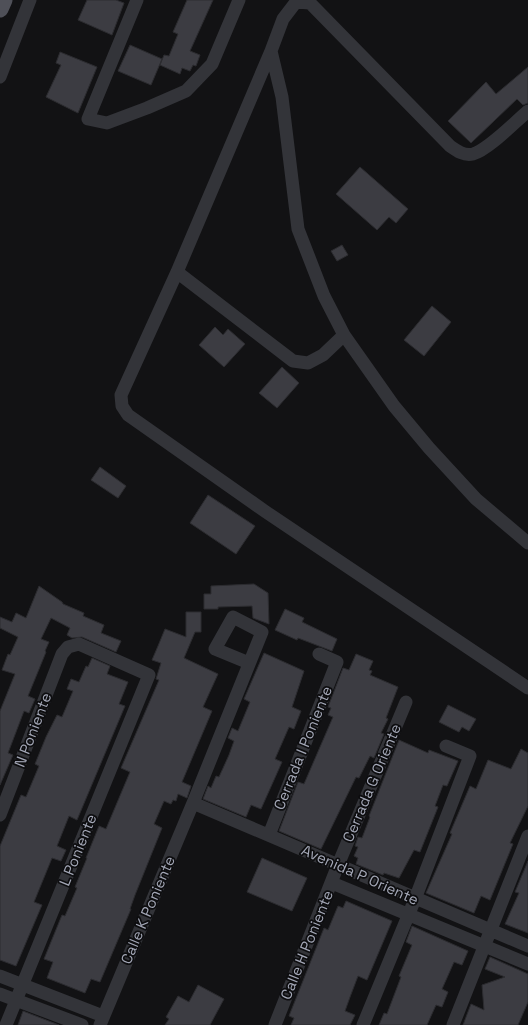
<svg xmlns="http://www.w3.org/2000/svg" width="528" height="1025" viewBox="0 0 528 1025" font-family="'Space Grotesk',sans-serif">
  <style>
    .building { fill: #3c3c42; stroke: #2c2c30 }
    .lines { fill: none; stroke-linecap: round; stroke-linejoin: round }
    .minor { stroke: #333439; stroke-width: 13 }
    .major { stroke: #4f5058; stroke-width: 17 }
    .labels { text-anchor: middle; stroke-width: 3.5; stroke-linejoin: round; paint-order: stroke }
    .street-label { font-size: 15px; fill: #a3a7b6; stroke: #0d0d0f }
  </style>
  <rect width="100%" height="100%" fill="#121214"/>
  <!-- building -->
  <path class="building" d="M87 0H116L124 3 112 35 78 20Z
    M187 0H213L190 51 200 55 196 66 193 65 190 71 182 68 180 74 160 65 164 55 169 56 178 34 173 32Z
    M130 45 162 59 151 85 118 71Z
    M60 52 97 67 78 113 46 97 61 65 56 63Z
    M528 67V103L523 105 517 99 471 143 448 121 486 82 496 94Z
    M360 167 408 209 396 223 389 217 377 230 336 194Z
    M342 245 348 255 337 261 331 251Z
    M432 306 451 322 424 356 404 340Z
    M215 327 223 335 228 329 245 344 224 367 199 345Z
    M282 367 299 383 277 408 259 393Z
    M100 467 126 486 118 498 91 480Z
    M208 495 255 526 236 554 190 523Z
    M254 584 268 593 269 624 253 618 252 606 218 607V609H204V594H211V586Z
    M39 586 62 602 63 604 84 613 83 616 104 625 101 633 121 641 116 652 82 637 72 638 67 635 70 628 51 618 41 639 49 642 45 651 46 652 28 696 35 699 29 713 24 711 8 753 13 755 0 785V711L15 674 2 670 8 654 10 655 18 637 0 628V617L12 622 16 613 26 618Z
    M285 609 304 618 302 622 337 639 332 651 298 638 297 640 275 630Z
    M186 612H201V632H195L184 658 218 674 203 707 212 711 182 782 191 786 187 798 178 794 176 801 173 800 171 804 164 801 154 824 162 828 135 895 130 909H131L100 982 91 979 85 993 47 978 53 962 44 959 62 915 65 916 77 888 75 887 87 858H86L99 826 106 829 130 772 121 768 159 680 156 679 161 663 152 660 158 646 165 629 186 637Z
    M264 653 304 671 292 707 301 711 294 729 289 727 275 759 282 762 261 809 251 805 246 817 203 799 208 786 211 788 216 776 219 777 229 755 234 741 228 738 232 728 238 731 250 702 244 699Z
    M356 654 373 661 369 670 372 671 370 675 398 687 386 718 388 719 381 733 384 734 374 758 370 756 359 778 356 777 321 849 279 831 298 782 304 784 333 717 328 715 331 708 328 707 343 668 349 670Z
    M92 658 110 666 107 674 128 682 119 704 125 706 77 820 69 816 57 846 66 850 61 861 52 858 34 902 42 905 16 966 0 960V846L21 795 26 797 39 766 35 764 46 737 57 715 62 717 73 691 67 689 71 679 79 682 86 666 88 667Z
    M448 705 476 719 469 731 462 727 459 732 439 722Z
    M399 740 428 753 429 750 458 761 447 786 443 785 435 806 438 807 420 852 414 850 399 878 384 873 383 875 356 864 358 858 354 856 358 847 355 846 358 837 362 838 370 817 369 816Z
    M521 749 528 753V806L510 843 513 844 490 900 481 896 474 913 426 893 452 834 450 833 470 786 476 789 488 760 511 769Z
    M262 858 307 878 292 911 247 892Z
    M528 861V933L505 924 519 893 515 892Z
    M346 901 392 921 367 980 358 976 350 997 345 1011 355 1015 350 1025H291L294 1018 289 1016 324 928 328 930 338 906 343 908Z
    M412 926 468 951 462 965 454 962 442 989 448 992 442 1007 436 1005 427 1025H379L384 1013 387 1014 401 977 399 976 412 945 406 942Z
    M490 957 528 974V1002L518 1025H463L471 1004 484 1010 482 985 505 977 485 969Z
    M198 985 224 999 210 1025H165L169 1019 166 1017 178 996 189 1002Z
    M23 1011 59 1025H18Z"/>
  <g class="lines">
    <!-- minor -->
    <path class="minor" d="M137 0 88 119 107 123 147 108 186 91 212 64 239 0
      M271 51 282 97 298 229 324 296 344 335 394 406 429 448 476 499 528 543
      M0 77 30 0
      M528 111C515 122 488 150 473 154 464 156 457 151 450 146L310 3 296 2 283 19 271 51 177 272 121 395 122 406 128 415 266 512 528 688
      M177 272 293 361 308 363 323 355 344 335
      M193 803 528 946
      M0 815 62 654 68 647 79 644 149 675 6 1025
      M269 835 337 662 319 654
      M332 883 528 964
      M0 976 103 1016
      M0 994 82 1025
      M100 1025 193 803 262 632 233 617 215 649 249 663
      M275 1025 338 865 406 702
      M363 1025 415 899 470 756 446 746
      M453 1025 528 836"/>
    <!-- major -->
    <path class="major" d="M0 9 4 0"/>
  </g>
  <g class="labels">
    <!-- street labels -->
    <g class="street-label">
      <text transform="translate(33 730) rotate(-69)" y="5">N Poniente</text>
      <text transform="translate(303 748) rotate(-68)" y="5">Cerrada I Poniente</text>
      <text transform="translate(372 783) rotate(-67)" y="5">Cerrada G Oriente</text>
      <text transform="translate(78 850) rotate(-68)" y="5">L Poniente</text>
      <text transform="translate(360 875) rotate(24)" y="5">Avenida P Oriente</text>
      <text transform="translate(148 910) rotate(-67)" y="5">Calle K Poniente</text>
      <text transform="translate(307 945) rotate(-68)" y="5">Calle H Poniente</text>
    </g>
  </g>
</svg>
